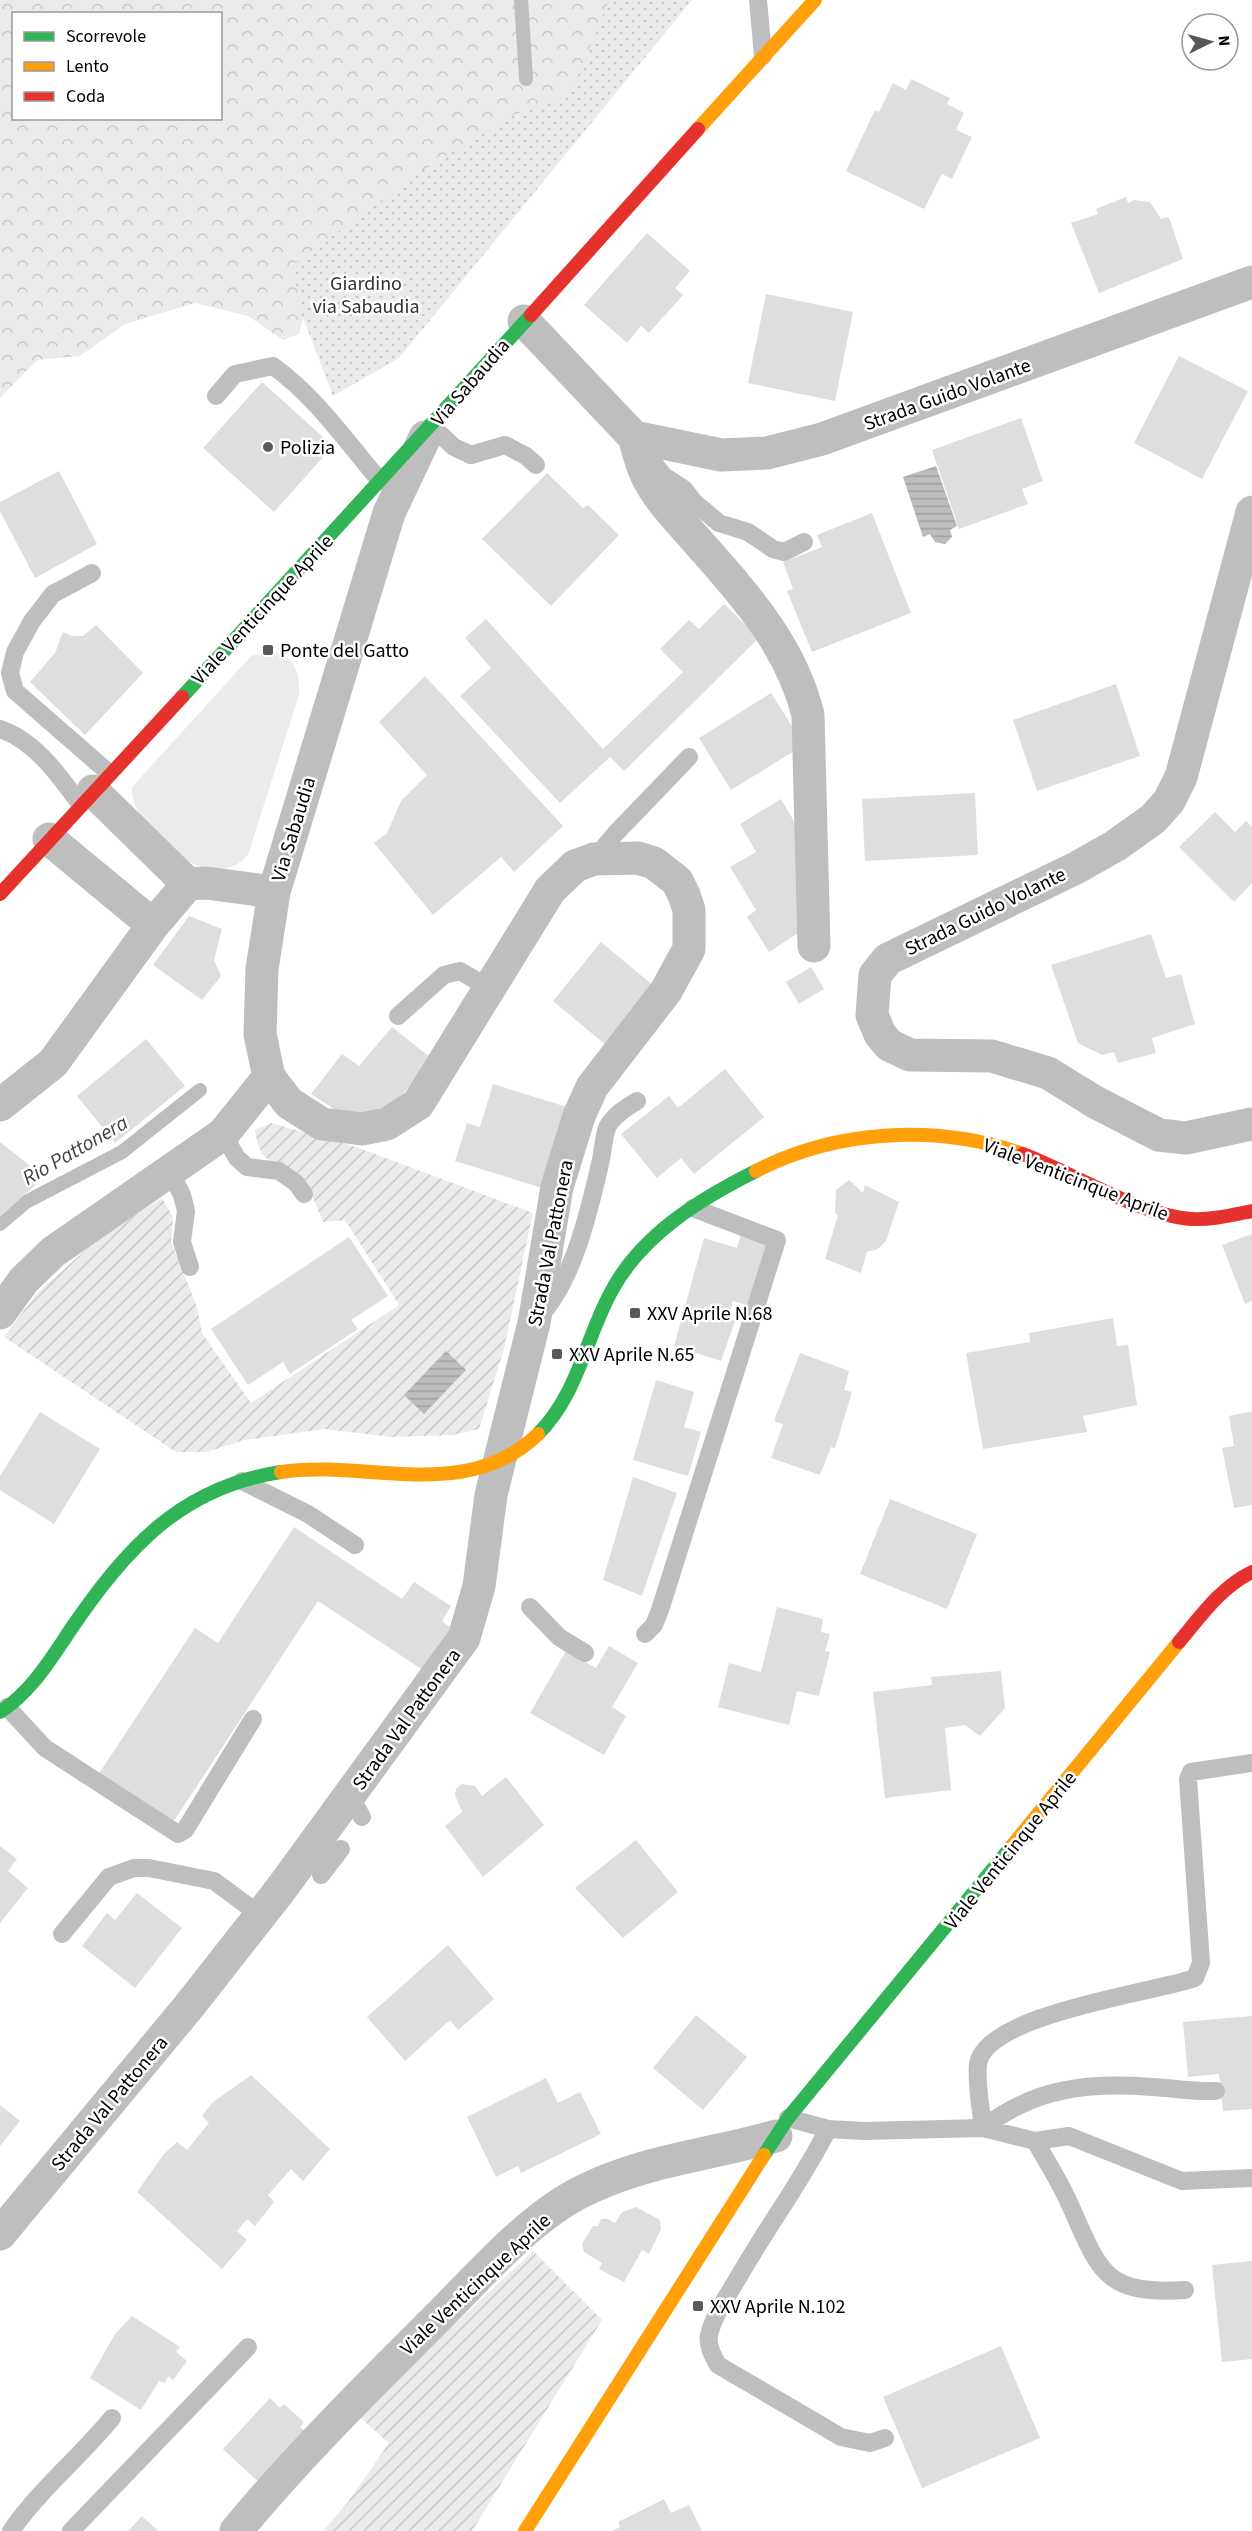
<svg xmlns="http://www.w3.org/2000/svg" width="1252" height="2531" viewBox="0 0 1252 2531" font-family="'Source Sans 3',sans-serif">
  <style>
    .grass { fill: #ebebeb }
    .forest { fill: url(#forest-crowns); fill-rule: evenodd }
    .park { fill: url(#park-dots) }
    .garden { fill: url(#garden-furrows) }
    .water { fill: url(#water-rules) }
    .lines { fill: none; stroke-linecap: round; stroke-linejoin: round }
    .stream { stroke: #bdbdbd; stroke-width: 14 }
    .building { fill: #dedede }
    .lane { stroke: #bebebe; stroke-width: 18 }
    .street { stroke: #bebebe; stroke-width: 33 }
    .fast { stroke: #30b455; stroke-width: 14 }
    .slow { stroke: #ff9f0a; stroke-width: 14 }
    .jam { stroke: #e5322d; stroke-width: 14 }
    .poi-dot { fill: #595959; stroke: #fff; stroke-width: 2 }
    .labels { text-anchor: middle; stroke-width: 5; stroke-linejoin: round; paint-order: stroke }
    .park-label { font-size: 20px; fill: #313131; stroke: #fff }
    .street-label { font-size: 20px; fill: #000; stroke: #fff }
    .poi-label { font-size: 20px; fill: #000; stroke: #fff; text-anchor: start }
    .water-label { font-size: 21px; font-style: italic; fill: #424242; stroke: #fff }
  </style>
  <defs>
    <pattern id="forest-crowns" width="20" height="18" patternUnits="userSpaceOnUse" patternTransform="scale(1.5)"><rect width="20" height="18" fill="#ebebeb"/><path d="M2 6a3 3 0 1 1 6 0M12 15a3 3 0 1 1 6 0" fill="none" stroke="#c8c8c8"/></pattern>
    <pattern id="park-dots" width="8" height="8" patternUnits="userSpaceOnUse" patternTransform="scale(1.5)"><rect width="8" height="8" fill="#ebebeb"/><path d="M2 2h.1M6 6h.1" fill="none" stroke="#c8c8c8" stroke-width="1.8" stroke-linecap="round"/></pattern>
    <pattern id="garden-furrows" width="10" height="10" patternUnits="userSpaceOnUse" patternTransform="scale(1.5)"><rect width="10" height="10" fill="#ebebeb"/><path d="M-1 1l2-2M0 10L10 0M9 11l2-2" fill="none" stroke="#c8c8c8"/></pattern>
    <pattern id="water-rules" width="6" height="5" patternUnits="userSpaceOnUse" patternTransform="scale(1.5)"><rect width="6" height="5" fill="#bdbdbd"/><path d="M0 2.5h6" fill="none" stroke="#a1a1a1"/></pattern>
  </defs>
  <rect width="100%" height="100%" fill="#fff"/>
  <!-- grass -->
  <path class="grass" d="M273 652C297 658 299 673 299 695L248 855C212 898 130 832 132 787L251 656Z"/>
  <!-- forest -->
  <path class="forest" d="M0 0H683L306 306 299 334 283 340 248 316 195 303 125 324 80 356 37 360 0 398ZM14 14H220V118H14Z"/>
  <!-- park -->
  <path class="park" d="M609 0H692L399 358 333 396 302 315 292 265 428 167 515 114 541 107 561 98 573 85 584 63Z"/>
  <!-- garden -->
  <path class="garden" d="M271 1123 359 1148 533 1213 504 1349 479 1429 453 1435 392 1437 325 1429 244 1440 207 1452H176L4 1337 36 1294 99 1238 162 1198 173 1217 171 1242 197 1307 202 1333 251 1403 399 1305 345 1220 323 1222C317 1208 311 1187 299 1177 274 1156 261 1170 255 1130Z
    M533 2251 602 2320 472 2531H323L348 2502 389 2443 357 2415Z"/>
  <!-- water -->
  <path class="water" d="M936 466 957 526 950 530 952 537 945 544 935 542 930 534 923 537 903 477Z
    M446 1351 466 1370 424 1414 404 1395Z"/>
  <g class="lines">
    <!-- stream -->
    <path class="stream" d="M521 0 526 79
      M0 1224 26 1202 122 1152 200 1090"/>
  </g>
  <!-- building -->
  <path class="building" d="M911 79 950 98 947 104 964 113 956 130 972 137 952 179 942 174 924 209 846 171 875 110 879 112 893 83 906 90Z
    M1126 197 1128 203 1134 200 1150 202 1161 219 1169 217 1183 259 1099 293 1071 223 1098 214 1096 209Z
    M647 233 690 271 675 288 683 295 649 333 641 326 627 343 584 305Z
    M766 294 853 312 835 401 748 383Z
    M1179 356 1248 391 1202 479 1134 443Z
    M262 382 333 446 274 512 203 448Z
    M1021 418 1043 481 1022 489 1028 504 959 529 932 450Z
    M59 471 97 544 35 578 0 511V502Z
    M547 473 583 508 588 505 619 535 551 606 482 539Z
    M872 513 911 613 812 652 787 591 793 589 783 562 822 547 817 535Z
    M724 604 759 638 624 771 610 757 560 803 460 696 491 668 465 638 486 619 603 749 683 672 660 649 689 620 699 629Z
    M96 625 143 673 85 735 30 682 55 653 63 632 72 636H83Z
    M425 676 563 826 514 872 501 857 433 915 374 843 387 833 401 801 427 775 379 722Z
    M1116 684 1140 756 1037 791 1013 720Z
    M771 693 804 745 731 790 699 738Z
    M975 793 978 855 865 861 862 799Z
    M781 799 798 828 809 926 769 952 747 917 756 910 730 867 756 852 740 824Z
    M1215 812 1235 832 1246 821 1252 827V883L1234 902 1179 847Z
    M189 916 222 929 214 960 221 976 202 1000 153 965Z
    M1151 934 1166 978 1181 974 1195 1024 1152 1038 1156 1053 1118 1063 1114 1052 1102 1055 1078 1043 1051 965Z
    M601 942 655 987 607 1046 553 1001Z
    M811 967 824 989 799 1004 786 982Z
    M392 1027 432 1059 394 1105 379 1113 342 1114 311 1094 342 1054 359 1066Z
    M146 1039 185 1086 115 1143 77 1096Z
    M725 1069 764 1117 694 1174 681 1158 657 1178 621 1134 669 1096 678 1108Z
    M493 1084 567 1107 542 1188 455 1161 467 1123 480 1127Z
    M0 1142 44 1177 0 1217Z
    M849 1180 863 1193 865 1185 899 1202 886 1241 878 1249 867 1252 861 1273 825 1259 838 1215 835 1213 836 1190Z
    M741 1234 774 1244 755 1308 733 1301 728 1318 735 1321 721 1361 674 1346 704 1238 737 1248Z
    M1252 1234V1301L1245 1304 1222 1245Z
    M349 1237 388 1296 351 1320 358 1329 290 1374 283 1362 248 1385 211 1329Z
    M1113 1318 1117 1346 1128 1345 1137 1405 1083 1416 1087 1432 983 1449 966 1353 1030 1342 1029 1333Z
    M800 1353 849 1371 844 1390 852 1392 835 1448 831 1447 820 1475 771 1458 783 1424 774 1421Z
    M656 1380 694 1392 684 1427 701 1432 688 1476 633 1460Z
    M1252 1411V1505L1234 1508 1222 1448 1234 1446 1229 1416Z
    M40 1412 100 1449 54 1524 0 1490V1476Z
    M633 1477 677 1493 642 1596 603 1580Z
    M890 1499 977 1534 947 1609 860 1574Z
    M294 1527 402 1599 414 1582 451 1606 442 1621 451 1628 423 1670 318 1601 172 1824 98 1775 195 1628 218 1643Z
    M777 1607 823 1619 821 1632 830 1634 825 1651 830 1652 819 1696 797 1691 789 1725 718 1707 729 1663 761 1672Z
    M609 1646 638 1663 612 1707 626 1716 604 1755 530 1713 566 1651 596 1668Z
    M1001 1671 1005 1708 980 1736 965 1725 945 1728 951 1790 885 1798 873 1692 932 1685 931 1677Z
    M506 1777 544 1825 483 1877 445 1826 462 1812 455 1795 456 1789 462 1784 475 1786 482 1796Z
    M636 1840 678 1892 623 1938 575 1888Z
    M0 1846 17 1859 8 1871 28 1888 0 1923Z
    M137 1893 182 1928 135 1988 82 1946 107 1913 115 1920Z
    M448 1945 494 1999 458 2030 450 2020 405 2061 367 2017Z
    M696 2015 747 2057 703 2110 653 2068Z
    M1252 2016V2109L1223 2111 1219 2074 1188 2077 1183 2022Z
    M251 2075 330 2149 303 2181 291 2169 268 2195 274 2202 255 2226 247 2219 237 2231 247 2240 222 2269 137 2192 164 2154 177 2142 187 2150 209 2123 202 2116 212 2103Z
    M546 2078 558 2103 580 2092 601 2134 521 2173 518 2166 496 2177 467 2117Z
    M0 2105 20 2121 0 2146Z
    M636 2207 660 2220 661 2229 649 2254 642 2250 624 2282 599 2269 602 2263 584 2252 582 2244 593 2226H598L601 2219H608L615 2223 622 2212Z
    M1252 2261V2359L1222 2362 1212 2265Z
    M132 2316 180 2347 176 2352 187 2361 173 2380 168 2376 165 2383 159 2381 141 2410 90 2378 115 2334Z
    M1001 2346 1040 2438 922 2488 883 2397Z
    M270 2398 280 2408 284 2404 304 2422 300 2427 312 2438 266 2489 223 2449Z
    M664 2499 671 2513 689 2505 702 2531H612L620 2527 618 2522Z
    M142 2516 158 2531H128Z"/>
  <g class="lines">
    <!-- lane -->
    <path class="lane" d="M758 0 763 56
      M216 396 235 374 273 366C315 396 347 442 380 481
      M431 426 454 447 471 455 505 445 526 456 536 465
      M651 460 664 476 684 489 694 502 719 523 748 532 773 549 784 552 804 542
      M92 573 53 594 32 621 15 652 10 673 15 691 109 773
      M0 729C35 741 59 775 80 804
      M594 859 615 834 689 757
      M398 1016 444 975 460 971 489 988
      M223 1134 237 1158 247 1167 279 1171 296 1183 304 1194
      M169 1170 182 1195 186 1211 182 1242 190 1267
      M539 1317C573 1281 589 1212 600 1164 603 1153 603 1139 607 1128 612 1116 627 1107 637 1101
      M242 1481 308 1514 355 1545
      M530 1607 559 1637 585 1653
      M645 1634 654 1625 660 1610 777 1240 693 1208
      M7 1707 45 1748 178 1834 185 1830 253 1719
      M350 1796 362 1817
      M321 1875 341 1849
      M62 1934 109 1877 134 1868H149L214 1881 260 1915
      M1216 2091C1193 2092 1174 2088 1152 2087 1088 2082 1034 2088 983 2128 981 2108 976 2084 978 2064 986 2014 1152 1993 1195 1978L1201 1963 1188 1779 1191 1772 1252 1763
      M788 2118 828 2129 864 2131 983 2128 1035 2141C1048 2163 1061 2184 1071 2207 1100 2272 1105 2295 1185 2290
      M828 2129C802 2181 767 2227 738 2278 728 2295 713 2316 709 2335 707 2346 713 2356 718 2365L841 2437 870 2443 885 2438
      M1035 2141 1069 2136 1182 2181 1252 2178
      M11 2531C40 2489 80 2457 112 2418
      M71 2531 248 2347"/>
    <!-- street -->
    <path class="street" d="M524 321 634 437 721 455 767 453 822 439 1252 282
      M634 437C638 450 641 464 647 476 658 500 681 522 698 542 744 594 791 645 808 715L814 946
      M1252 512 1181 777 1169 801 1153 819 1115 846 1076 868 888 959 875 975 872 1015 880 1034 889 1045 910 1055 992 1056 1048 1073 1095 1102 1159 1135 1186 1138 1252 1124
      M93 791 188 884
      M49 839 153 925
      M0 1105 53 1063 153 925 188 884 206 883 274 892
      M0 1313 24 1280 53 1252 223 1134 269 1077
      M0 2234 190 2005 281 1889 464 1638 479 1586 491 1495 534 1323 557 1187 579 1116 592 1087 666 991 689 949V910L684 895 677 881 654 863 638 858 594 859 575 866 550 890 418 1104 387 1124 362 1129 322 1124 289 1103 269 1077 260 1034 262 969 274 892 389 513 425 437
      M236 2531C299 2455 369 2386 439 2316 481 2274 530 2217 583 2191 644 2160 711 2155 776 2136"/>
    <!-- fast -->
    <path class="fast" d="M182 697 531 315
      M538 1434C578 1394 585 1340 611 1292 641 1235 700 1199 756 1171
      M0 1712C32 1691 50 1660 71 1629 126 1549 180 1487 281 1472
      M764 2155 788 2118 1011 1847"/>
    <!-- slow -->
    <path class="slow" d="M698 129 815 0
      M756 1171C837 1129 938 1124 1023 1154
      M281 1472C367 1459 467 1504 538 1434
      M1011 1847 1179 1642
      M525 2531 764 2155"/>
    <!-- jam -->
    <path class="jam" d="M531 315 698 129
      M0 894 182 697
      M1023 1154C1073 1173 1141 1216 1192 1219 1212 1220 1232 1215 1252 1211
      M1179 1642C1201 1616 1221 1587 1252 1572"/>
  </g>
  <!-- markers -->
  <g class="poi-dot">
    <circle cx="268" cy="447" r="6"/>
    <rect x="262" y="644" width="12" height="12" rx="3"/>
    <rect x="629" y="1307" width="12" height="12" rx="3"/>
    <rect x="551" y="1348" width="12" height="12" rx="3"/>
    <rect x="692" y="2300" width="12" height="12" rx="3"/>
  </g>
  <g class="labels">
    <!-- park labels -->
    <g class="park-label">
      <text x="366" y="290">Giardino<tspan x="366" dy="23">via Sabaudia</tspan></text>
    </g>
    <!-- street labels -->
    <g class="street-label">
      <text transform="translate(470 382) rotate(-49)" y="7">Via Sabaudia</text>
      <text transform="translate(947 394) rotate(-20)" y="7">Strada Guido Volante</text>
      <text transform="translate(262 609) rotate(-47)" y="7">Viale Venticinque Aprile</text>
      <text transform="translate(293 829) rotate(-73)" y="7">Via Sabaudia</text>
      <text transform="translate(985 911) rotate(-26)" y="7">Strada Guido Volante</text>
      <text transform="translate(1076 1179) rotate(21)" y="7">Viale Venticinque Aprile</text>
      <text transform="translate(550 1243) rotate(-79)" y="7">Strada Val Pattonera</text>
      <text transform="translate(406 1719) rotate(-54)" y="7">Strada Val Pattonera</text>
      <text transform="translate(1010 1850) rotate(-51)" y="7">Viale Venticinque Aprile</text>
      <text transform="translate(109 2103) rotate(-50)" y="7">Strada Val Pattonera</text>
      <text transform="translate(475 2284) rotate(-43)" y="7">Viale Venticinque Aprile</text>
    </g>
    <!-- poi labels -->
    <g class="poi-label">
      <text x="280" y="454">Polizia</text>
      <text x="280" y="657">Ponte del Gatto</text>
      <text x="647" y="1320">XXV Aprile N.68</text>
      <text x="569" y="1361">XXV Aprile N.65</text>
      <text x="710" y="2313">XXV Aprile N.102</text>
    </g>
    <!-- water labels -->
    <g class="water-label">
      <text transform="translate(75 1150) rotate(-30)" y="7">Rio Pattonera</text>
    </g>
  </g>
  <!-- legend -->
  <rect x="12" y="12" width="210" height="108" fill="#ffffff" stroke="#999999" stroke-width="1.5"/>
  <rect x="24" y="32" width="30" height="9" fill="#30b455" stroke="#999999" stroke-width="1.5"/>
  <text x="66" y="42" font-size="18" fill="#000000">Scorrevole</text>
  <rect x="24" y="62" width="30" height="9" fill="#ff9f0a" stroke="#999999" stroke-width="1.5"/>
  <text x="66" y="72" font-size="18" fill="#000000">Lento</text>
  <rect x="24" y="92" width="30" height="9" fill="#e5322d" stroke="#999999" stroke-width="1.5"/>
  <text x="66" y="102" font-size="18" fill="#000000">Coda</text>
  <!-- north arrow -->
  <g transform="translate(1210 42) rotate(85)"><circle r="28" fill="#ffffff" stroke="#999999" stroke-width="1.5"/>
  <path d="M0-4.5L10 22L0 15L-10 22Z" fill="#595959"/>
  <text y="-9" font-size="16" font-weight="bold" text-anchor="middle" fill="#000000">N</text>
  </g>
</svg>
